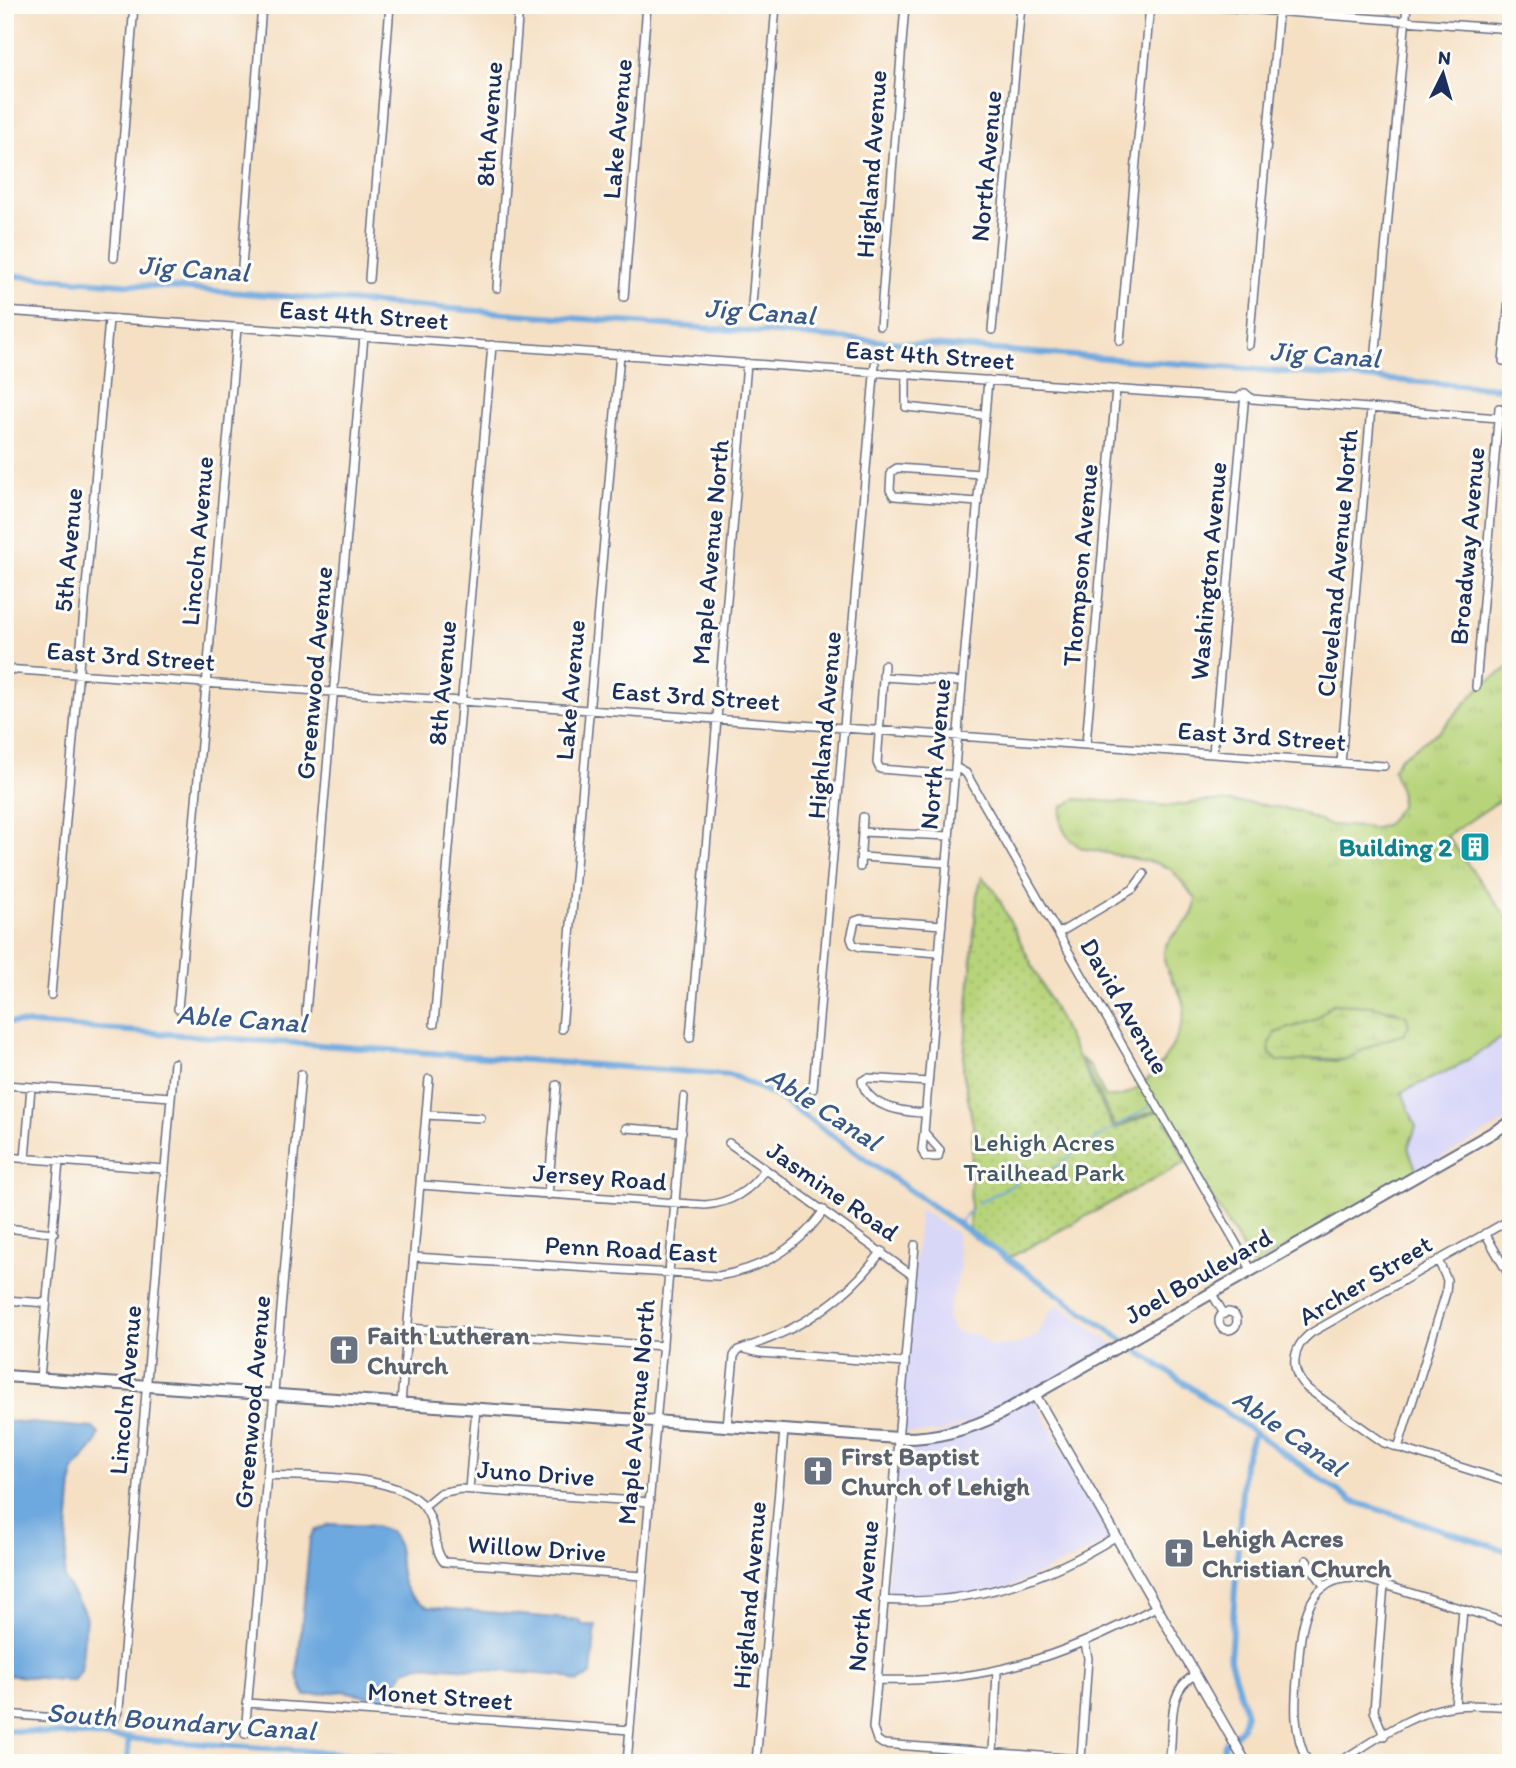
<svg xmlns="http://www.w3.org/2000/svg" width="1516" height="1768" viewBox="0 0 1516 1768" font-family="Itim,sans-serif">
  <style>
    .built { fill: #d9d7f8 }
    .grass { fill: url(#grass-tufts); stroke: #6a826c; stroke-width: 2; fill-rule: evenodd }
    .wetland { fill: url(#wetland-marsh); stroke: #6a826c; stroke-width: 2 }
    .park { fill: url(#park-dots); stroke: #6a826c; stroke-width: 2 }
    .water { fill: #6da8de; stroke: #446c9e; stroke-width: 2 }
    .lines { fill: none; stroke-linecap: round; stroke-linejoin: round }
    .stream { stroke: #6da8de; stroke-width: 2 }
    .canal { stroke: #6da8de; stroke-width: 6 }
    .minor-casing { stroke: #676d82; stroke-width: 10 }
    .tertiary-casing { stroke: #676d82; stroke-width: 12 }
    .secondary-casing { stroke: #676d82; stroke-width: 14 }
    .minor { stroke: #fff; stroke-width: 7 }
    .tertiary { stroke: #fff; stroke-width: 9 }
    .secondary { stroke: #fff; stroke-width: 10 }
    .labels { text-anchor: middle; stroke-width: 6; stroke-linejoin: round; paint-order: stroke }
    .street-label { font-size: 26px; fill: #1b2f5e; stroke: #fdfcf7 }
    .culture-label { font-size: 26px; font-weight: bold; fill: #0d838f; stroke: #fdfcf7; text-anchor: end }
    .park-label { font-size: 26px; fill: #425865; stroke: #fdfcf7 }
    .worship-label { font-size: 26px; font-weight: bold; fill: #5b616d; stroke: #fdfcf7; text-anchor: start }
    .water-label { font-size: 28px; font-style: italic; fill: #38598b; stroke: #fdfcf7 }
  </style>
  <defs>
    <pattern id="grass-tufts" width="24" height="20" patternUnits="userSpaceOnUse" patternTransform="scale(1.75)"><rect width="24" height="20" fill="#b8d47a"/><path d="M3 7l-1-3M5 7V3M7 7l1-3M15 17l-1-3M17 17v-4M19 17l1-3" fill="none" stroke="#9eb66c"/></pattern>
    <pattern id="wetland-marsh" width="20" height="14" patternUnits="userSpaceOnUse" patternTransform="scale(1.75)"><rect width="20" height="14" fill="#b8d47a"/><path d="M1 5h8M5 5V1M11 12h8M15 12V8" fill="none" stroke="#9eb66c"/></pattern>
    <pattern id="park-dots" width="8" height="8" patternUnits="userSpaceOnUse" patternTransform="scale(1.75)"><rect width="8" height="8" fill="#b8d47a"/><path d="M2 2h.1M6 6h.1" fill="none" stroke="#9eb66c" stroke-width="1.8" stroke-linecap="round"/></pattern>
  </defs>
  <rect width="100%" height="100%" fill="#fdfcf7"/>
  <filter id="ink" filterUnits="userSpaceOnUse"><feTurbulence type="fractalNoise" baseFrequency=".0143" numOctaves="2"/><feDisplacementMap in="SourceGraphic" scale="14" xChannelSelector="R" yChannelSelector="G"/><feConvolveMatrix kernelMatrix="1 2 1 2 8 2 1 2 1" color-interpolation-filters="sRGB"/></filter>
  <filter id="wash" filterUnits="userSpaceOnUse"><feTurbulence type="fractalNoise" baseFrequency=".00686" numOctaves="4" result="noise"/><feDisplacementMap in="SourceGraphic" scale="28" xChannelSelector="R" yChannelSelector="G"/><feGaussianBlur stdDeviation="1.57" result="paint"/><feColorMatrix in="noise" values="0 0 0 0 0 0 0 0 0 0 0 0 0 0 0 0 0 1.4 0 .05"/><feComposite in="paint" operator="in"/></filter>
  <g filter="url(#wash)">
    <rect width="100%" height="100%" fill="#f5e0c4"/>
    <!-- built -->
    <path class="built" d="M1511 1032V1118L1417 1172 1408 1148 1416 1127 1402 1092 1456 1067Z
      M920 1209 957 1234 960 1270 947 1318 955 1332 978 1335 991 1346 1016 1345 1037 1336 1046 1317 1058 1304 1115 1346 991 1415 939 1432 898 1434Z
      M1034 1399 1113 1540 1004 1590 886 1602 897 1441H923Z"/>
    <!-- grass -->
    <path class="grass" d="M1511 666V793L1447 836 1511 923V1032L1456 1067 1402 1092 1416 1127 1408 1148 1417 1172 1253 1266 1186 1155 1162 1108 1115 1126 1081 1058 1091 1068 1105 1096C1140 1107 1185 1039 1184 1008 1183 989 1162 972 1164 953 1166 932 1195 927 1196 899L1172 870 1160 864 1082 848C1066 839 1057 825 1062 807L1076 799 1171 806 1205 801 1252 803 1298 811 1328 825 1376 828 1387 824 1400 806 1401 794 1393 769 1400 758 1441 730 1481 686ZM1333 1005 1395 1010 1404 1034 1379 1042 1344 1060 1335 1061 1305 1059 1275 1033 1314 1020Z"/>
    <!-- wetland -->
    <path class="wetland" d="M1333 1004 1372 1006 1406 1015 1409 1025 1404 1034 1379 1042 1344 1060 1319 1058 1291 1062 1278 1061 1270 1054 1269 1046 1275 1033 1314 1020Z"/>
    <!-- park -->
    <path class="park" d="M982 877 995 891 1114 1129 1161 1110 1186 1162 1007 1259 969 1232 973 1125 963 1070 977 895Z"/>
    <!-- water -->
    <path class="water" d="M5 1421 93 1428 99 1434 95 1445 73 1471 64 1579 86 1615 81 1671 73 1681 5 1675Z
      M330 1524 375 1526 390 1531C411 1556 384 1586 428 1607L579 1620 582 1625H596L591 1675 577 1682 564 1676 419 1665 405 1670 389 1697 384 1700 344 1691 305 1696 297 1674 310 1538 314 1531Z"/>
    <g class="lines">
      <!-- stream -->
      <path class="stream" d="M1086 1145 1152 1105
        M1027 1179H1041L1080 1148
        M978 1203 1016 1183
        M958 1224 971 1209"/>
      <!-- canal -->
      <path class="canal" d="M5 275 1511 389
        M5 1022 732 1075 776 1096 1352 1501 1511 1552
        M5 1730 479 1763
        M127 1763 129 1738
        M1220 1763 1225 1744 1242 1728 1246 1714 1230 1660 1244 1462 1254 1433"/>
    </g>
  </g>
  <g filter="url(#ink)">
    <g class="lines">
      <!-- minor casing -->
      <g class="minor-casing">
        <path id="minor" d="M1193 5 1511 29
          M114 258 134 5
          M242 267 262 5
          M369 279 390 5
          M497 288 519 5
          M624 297 647 5
          M752 305 776 5
          M5 311 1237 398 1245 393 1252 399 1499 418 1511 422
          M880 326 905 5
          M992 330 1021 5
          M1120 341 1150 5
          M1249 345 1279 5
          M1376 351 1407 5
          M1503 361 1511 280
          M906 374V407L985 415
          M978 502 894 496 890 490 891 472 897 468 980 474
          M884 665 877 763 880 769 955 775
          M5 669 1384 766
          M883 677 962 682
          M1476 687 1499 408
          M1086 744 1116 389
          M1213 753 1245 393
          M1341 763 1371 408
          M955 767 966 773 1252 1271
          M862 832 949 836
          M860 853 863 857 947 863
          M860 867 863 817
          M1059 933 1133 889 1144 874
          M939 953 860 947 853 944 851 938 855 921 861 919 942 925
          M51 995 109 319
          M178 1009 237 328
          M306 1013 364 336
          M434 1024 492 345
          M562 1029 620 354
          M690 1038 747 363
          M5 1085 171 1097
          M813 1089 875 364
          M925 1113C904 1112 867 1108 862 1081L868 1078 928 1082
          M426 1115 481 1118
          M626 1128 682 1132
          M924 1132 988 380
          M924 1132 940 1150 938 1157H925L922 1150Z
          M729 1143 912 1275
          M5 1157 164 1169
          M25 1159 31 1087
          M420 1185 705 1205C731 1203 751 1190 765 1169
          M548 1195 557 1085
          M1511 1219 1311 1333C1291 1348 1289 1372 1308 1389L1384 1443 1511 1483
          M5 1228 54 1233
          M1485 1233 1511 1279
          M915 1245 873 1728 877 1740 883 1744 1130 1763
          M414 1257 718 1276C762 1269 799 1247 824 1210
          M1212 1294 1224 1314
          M5 1300 47 1303
          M1219 1321a9 9 0 1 1 18 0a9 9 0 1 1-18 0Z
          M408 1328 663 1346
          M745 1349 760 1353 905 1363
          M40 1378 59 1161
          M401 1403 429 1079
          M727 1426 734 1356 738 1350C797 1332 846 1301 882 1251
          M1398 1448 1446 1293 1447 1280 1438 1260
          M267 1475C309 1478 397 1472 424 1507 438 1525 432 1549 444 1562L643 1576
          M469 1489 476 1408
          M424 1506 440 1493 460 1489 650 1502
          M1306 1560 1325 1587
          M883 1600C967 1606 1045 1581 1115 1537
          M877 1680C983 1684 1063 1657 1156 1607
          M247 1703 630 1730
          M1455 1706 1463 1609
          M5 1714 109 1722 115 1719 119 1709 174 1063
          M245 1734 301 1074
          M1384 1736 1374 1711 1384 1584
          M993 1752 997 1672
          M1081 1759 1088 1658 1085 1644
          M627 1763 684 1097
          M756 1763 784 1430
          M1164 1763 1170 1756C1174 1726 1166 1690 1195 1675
          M1308 1763C1292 1731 1295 1703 1298 1668 1301 1622 1307 1568 1369 1580L1511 1624
          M1337 1763C1373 1742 1413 1710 1456 1706 1474 1704 1493 1706 1511 1707"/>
      </g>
      <!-- tertiary casing -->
      <g class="tertiary-casing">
        <path id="tertiary" d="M1035 1395 1246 1763"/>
      </g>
      <!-- secondary casing -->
      <g class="secondary-casing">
        <path id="secondary" d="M5 1376 898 1438C934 1439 968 1430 1000 1414L1511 1122"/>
      </g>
      <!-- minor -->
      <use href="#minor" class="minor"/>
      <!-- tertiary -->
      <use href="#tertiary" class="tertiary"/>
      <!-- secondary -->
      <use href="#secondary" class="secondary"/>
    </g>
  </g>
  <!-- icons -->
  <defs>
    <g id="building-square" transform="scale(1.575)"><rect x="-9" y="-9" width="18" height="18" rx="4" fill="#0f9aa8" stroke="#fdfcf7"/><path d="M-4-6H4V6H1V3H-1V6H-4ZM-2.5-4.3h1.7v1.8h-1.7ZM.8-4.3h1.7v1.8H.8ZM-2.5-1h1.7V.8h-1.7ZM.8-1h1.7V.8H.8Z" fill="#fff"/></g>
    <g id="church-square" transform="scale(1.575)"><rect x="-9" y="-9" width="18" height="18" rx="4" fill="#6b7280" stroke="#fdfcf7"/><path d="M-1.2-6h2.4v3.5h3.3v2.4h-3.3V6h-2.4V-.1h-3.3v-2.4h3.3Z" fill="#fff"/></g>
  </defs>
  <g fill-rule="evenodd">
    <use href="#building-square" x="1475" y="847"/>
    <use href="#church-square" x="344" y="1350"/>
    <use href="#church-square" x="818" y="1471"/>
    <use href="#church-square" x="1179" y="1553"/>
  </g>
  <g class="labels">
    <!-- street labels -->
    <g class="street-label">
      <text transform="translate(489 124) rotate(-86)" y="9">8th Avenue</text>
      <text transform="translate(617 129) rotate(-85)" y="9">Lake Avenue</text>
      <text transform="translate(871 164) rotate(-86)" y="9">Highland Avenue</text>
      <text transform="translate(986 166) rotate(-85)" y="9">North Avenue</text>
      <text transform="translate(364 315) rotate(4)" y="9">East 4th Street</text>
      <text transform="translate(930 355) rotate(4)" y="9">East 4th Street</text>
      <text transform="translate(197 541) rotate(-85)" y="9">Lincoln Avenue</text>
      <text transform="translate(1467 546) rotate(-85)" y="9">Broadway Avenue</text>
      <text transform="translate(68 550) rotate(-85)" y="9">5th Avenue</text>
      <text transform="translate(710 552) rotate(-85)" y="9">Maple Avenue North</text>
      <text transform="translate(1337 563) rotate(-85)" y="9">Cleveland Avenue North</text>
      <text transform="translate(1080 565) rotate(-85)" y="9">Thompson Avenue</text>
      <text transform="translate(1208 571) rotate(-85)" y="9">Washington Avenue</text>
      <text transform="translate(131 656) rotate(4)" y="9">East 3rd Street</text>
      <text transform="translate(314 673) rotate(-85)" y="9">Greenwood Avenue</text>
      <text transform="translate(442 683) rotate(-85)" y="9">8th Avenue</text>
      <text transform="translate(570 690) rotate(-85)" y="9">Lake Avenue</text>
      <text transform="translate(696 696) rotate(4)" y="9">East 3rd Street</text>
      <text transform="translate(824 725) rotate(-85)" y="9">Highland Avenue</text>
      <text transform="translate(1262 736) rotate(4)" y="9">East 3rd Street</text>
      <text transform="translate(935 754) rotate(-85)" y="9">North Avenue</text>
      <text transform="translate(1125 1006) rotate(60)" y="9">David Avenue</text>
      <text transform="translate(600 1177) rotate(4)" y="9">Jersey Road</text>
      <text transform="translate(833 1191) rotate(35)" y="9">Jasmine Road</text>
      <text transform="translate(631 1249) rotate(3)" y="9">Penn Road East</text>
      <text transform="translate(1198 1276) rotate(-30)" y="9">Joel Boulevard</text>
      <text transform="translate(1365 1280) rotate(-31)" y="9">Archer Street</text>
      <text transform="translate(125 1390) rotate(-85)" y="9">Lincoln Avenue</text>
      <text transform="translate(252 1402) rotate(-85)" y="9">Greenwood Avenue</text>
      <text transform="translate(636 1412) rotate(-85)" y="9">Maple Avenue North</text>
      <text transform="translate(536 1473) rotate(4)" y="9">Juno Drive</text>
      <text transform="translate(537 1548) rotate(4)" y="9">Willow Drive</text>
      <text transform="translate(749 1595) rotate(-85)" y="9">Highland Avenue</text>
      <text transform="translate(863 1596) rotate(-85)" y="9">North Avenue</text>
      <text transform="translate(440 1696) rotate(4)" y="9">Monet Street</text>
    </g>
    <!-- culture labels -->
    <g class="culture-label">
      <text x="1452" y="856">Building 2</text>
    </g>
    <!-- park labels -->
    <g class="park-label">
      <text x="1044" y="1151">Lehigh Acres<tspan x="1044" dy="30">Trailhead Park</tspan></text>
    </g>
    <!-- worship labels -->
    <g class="worship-label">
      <text x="367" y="1344">Faith Lutheran<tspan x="367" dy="30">Church</tspan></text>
      <text x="841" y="1465">First Baptist<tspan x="841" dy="30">Church of Lehigh</tspan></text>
      <text x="1202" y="1547">Lehigh Acres<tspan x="1202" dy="30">Christian Church</tspan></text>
    </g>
    <!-- water labels -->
    <g class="water-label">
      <text transform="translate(194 268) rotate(4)" y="10">Jig Canal</text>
      <text transform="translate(760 311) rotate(4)" y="10">Jig Canal</text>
      <text transform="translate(1325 354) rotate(4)" y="10">Jig Canal</text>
      <text transform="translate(242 1018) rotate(4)" y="10">Able Canal</text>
      <text transform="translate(824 1108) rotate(33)" y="10">Able Canal</text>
      <text transform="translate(1290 1432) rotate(35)" y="10">Able Canal</text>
      <text transform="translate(181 1721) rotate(4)" y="10">South Boundary Canal</text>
    </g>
  </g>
  <!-- margin -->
  <rect width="1516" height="1768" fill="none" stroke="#fdfcf7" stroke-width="28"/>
  <!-- north arrow -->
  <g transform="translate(1443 74) rotate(5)" stroke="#fdfcf7" stroke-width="5" paint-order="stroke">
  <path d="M0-5L12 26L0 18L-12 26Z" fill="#1b2f5e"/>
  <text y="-10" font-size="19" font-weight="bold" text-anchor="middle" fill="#1b2f5e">N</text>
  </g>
</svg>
